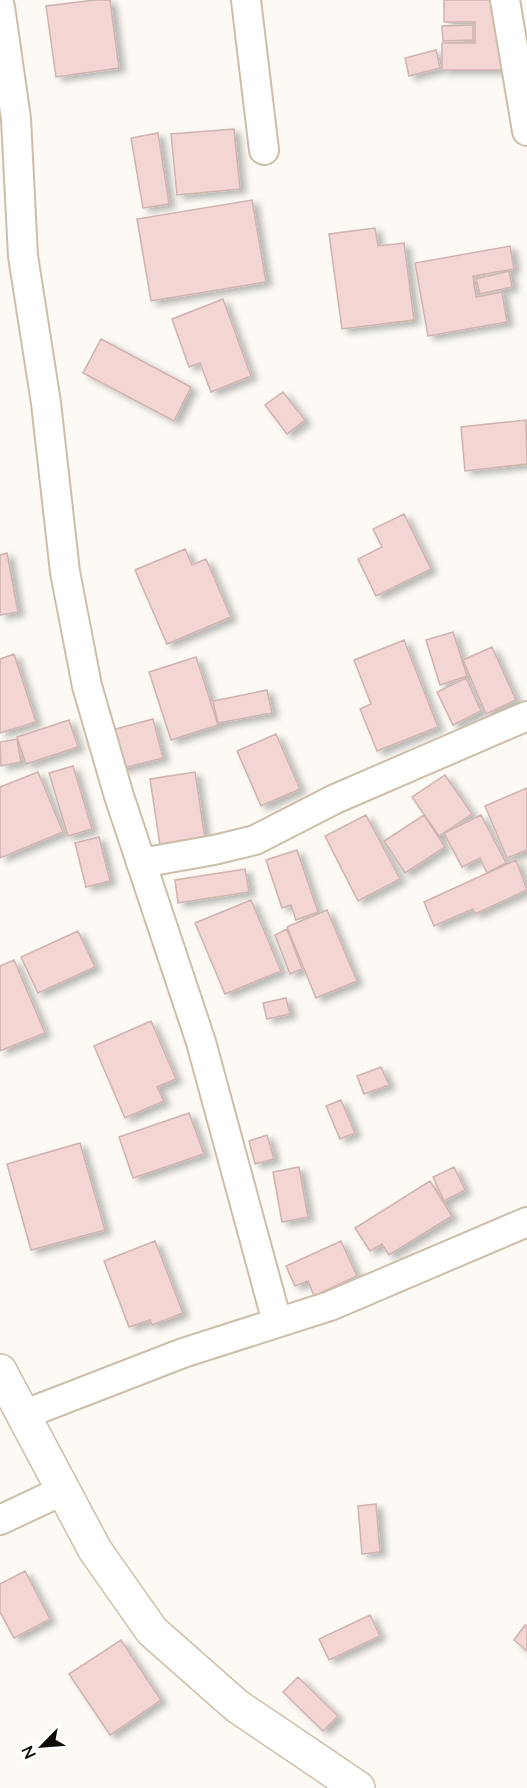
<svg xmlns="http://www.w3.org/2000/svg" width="527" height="1788" viewBox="0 0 527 1788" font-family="Lato,sans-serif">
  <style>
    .building { fill: #f3d5d3; stroke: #cfb3b0; stroke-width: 1.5; filter: url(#shadow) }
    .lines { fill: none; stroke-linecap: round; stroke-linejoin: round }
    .street-casing { stroke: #cdbea9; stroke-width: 32 }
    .secondary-casing { stroke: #cdbea9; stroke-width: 36 }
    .street { stroke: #fff; stroke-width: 28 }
    .secondary { stroke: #fff; stroke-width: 33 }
  </style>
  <defs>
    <filter id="shadow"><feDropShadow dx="6" dy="4" stdDeviation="3" flood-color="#0004"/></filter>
  </defs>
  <rect width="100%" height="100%" fill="#fdfaf5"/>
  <!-- building -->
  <path class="building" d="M95 0H110L119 68 56 77 46 6Z
    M444 0H504V70H442V43H475V22H444Z
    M473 25V40L443 41 442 26Z
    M436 50 440 68 409 76 405 58Z
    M234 129 240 189 177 195 171 134Z
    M158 133 169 204 143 208 131 138Z
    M252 200 266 282 151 301 137 219Z
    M375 228 378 246 404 243 414 320 342 329 329 234Z
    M510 246 514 269 473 276 476 297 502 292 507 322 428 336 415 263Z
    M509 271 512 287 480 294 476 279Z
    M223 299 251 376 211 392 200 363 189 367 172 319Z
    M101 339 191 387 174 421 83 373Z
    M283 392 305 420 287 434 265 405Z
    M526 420 527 464 465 471 461 427Z
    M404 514 431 569 376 596 358 559 382 547 373 529Z
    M185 549 192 565 206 559 231 617 167 644 135 570Z
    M7 553 18 612 0 615V555Z
    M453 632 467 676 440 685 426 640Z
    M404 640 438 727 377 751 360 709 371 704 354 660Z
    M492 647 516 700 486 714 463 660Z
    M14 654 36 722 0 733V659Z
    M196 657 218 725 171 740 149 672Z
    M466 678 481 711 453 725 437 692Z
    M267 690 272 713 218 723 213 701Z
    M153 719 163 758 107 772 97 734Z
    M69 720 78 747 26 764 17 737Z
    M276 734 300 789 261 806 237 751Z
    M17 739 21 762 1 766 0 742Z
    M73 766 92 829 68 836 49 773Z
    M38 772 63 832 0 858V787Z
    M195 772 205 839 160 845 150 779Z
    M445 775 472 814 439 836 412 797Z
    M527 788V850L507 858 485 806Z
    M366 815 400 879 358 901 325 836Z
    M424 815 445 847 405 873 384 841Z
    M481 815 506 863 487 873 480 858 462 867 444 833Z
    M99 837 110 881 86 887 75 843Z
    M297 850 318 912 296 920 291 905 282 908 266 860Z
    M516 860 527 890 475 914 473 909 434 926 424 902Z
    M245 869 249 892 178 903 175 880Z
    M251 900 281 971 225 994 195 923Z
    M327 910 357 981 316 998 287 927Z
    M287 929 302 969 290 974 275 935Z
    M78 931 95 967 38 993 21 957Z
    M14 960 45 1033 0 1051V966Z
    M286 998 290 1014 267 1019 263 1003Z
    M151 1021 176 1079 157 1087 164 1101 125 1118 94 1046Z
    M381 1067 389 1085 364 1094 357 1076Z
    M341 1100 355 1133 340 1139 326 1106Z
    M189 1113 204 1154 133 1178 119 1137Z
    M267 1135 274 1159 255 1164 249 1141Z
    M80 1143 105 1230 31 1250 7 1164Z
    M299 1167 308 1217 282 1222 273 1172Z
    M454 1167 465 1190 444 1201 433 1177Z
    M430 1181 452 1216 389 1255 382 1244 370 1251 355 1228Z
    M155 1241 183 1313 152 1325 150 1320 129 1327 104 1261Z
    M341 1241 357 1276 314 1296 308 1281 295 1286 286 1266Z
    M376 1504 380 1552 362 1554 358 1506Z
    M25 1571 50 1619 14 1638 0 1612V1584Z
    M370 1615 380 1636 329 1660 319 1639Z
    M525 1625 527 1626V1651L514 1640Z
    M121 1640 161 1700 110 1735 69 1674Z
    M298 1677 338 1716 323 1731 283 1692Z"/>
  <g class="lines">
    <!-- street casing -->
    <g class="street-casing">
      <path id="street" d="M246 0 264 150
        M505 0 527 131
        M0 7 16 119 23 256 46 403 65 572 87 686 119 796 201 1042 277 1322
        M141 863 214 850 255 840 335 799 527 716
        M23 1415 183 1353 330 1306 527 1222
        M0 1520 64 1490"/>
    </g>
    <!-- secondary casing -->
    <g class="secondary-casing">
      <path id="secondary" d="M0 1371 95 1550 152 1631 237 1706 358 1788"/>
    </g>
    <!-- street -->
    <use href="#street" class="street"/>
    <!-- secondary -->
    <use href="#secondary" class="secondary"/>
  </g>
  <!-- north arrow -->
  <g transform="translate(42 1746) rotate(245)" stroke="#ffffff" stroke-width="4.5" paint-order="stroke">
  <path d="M0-4.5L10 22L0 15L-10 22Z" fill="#120c06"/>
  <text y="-9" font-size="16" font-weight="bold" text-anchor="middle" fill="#120c06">N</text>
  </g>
</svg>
